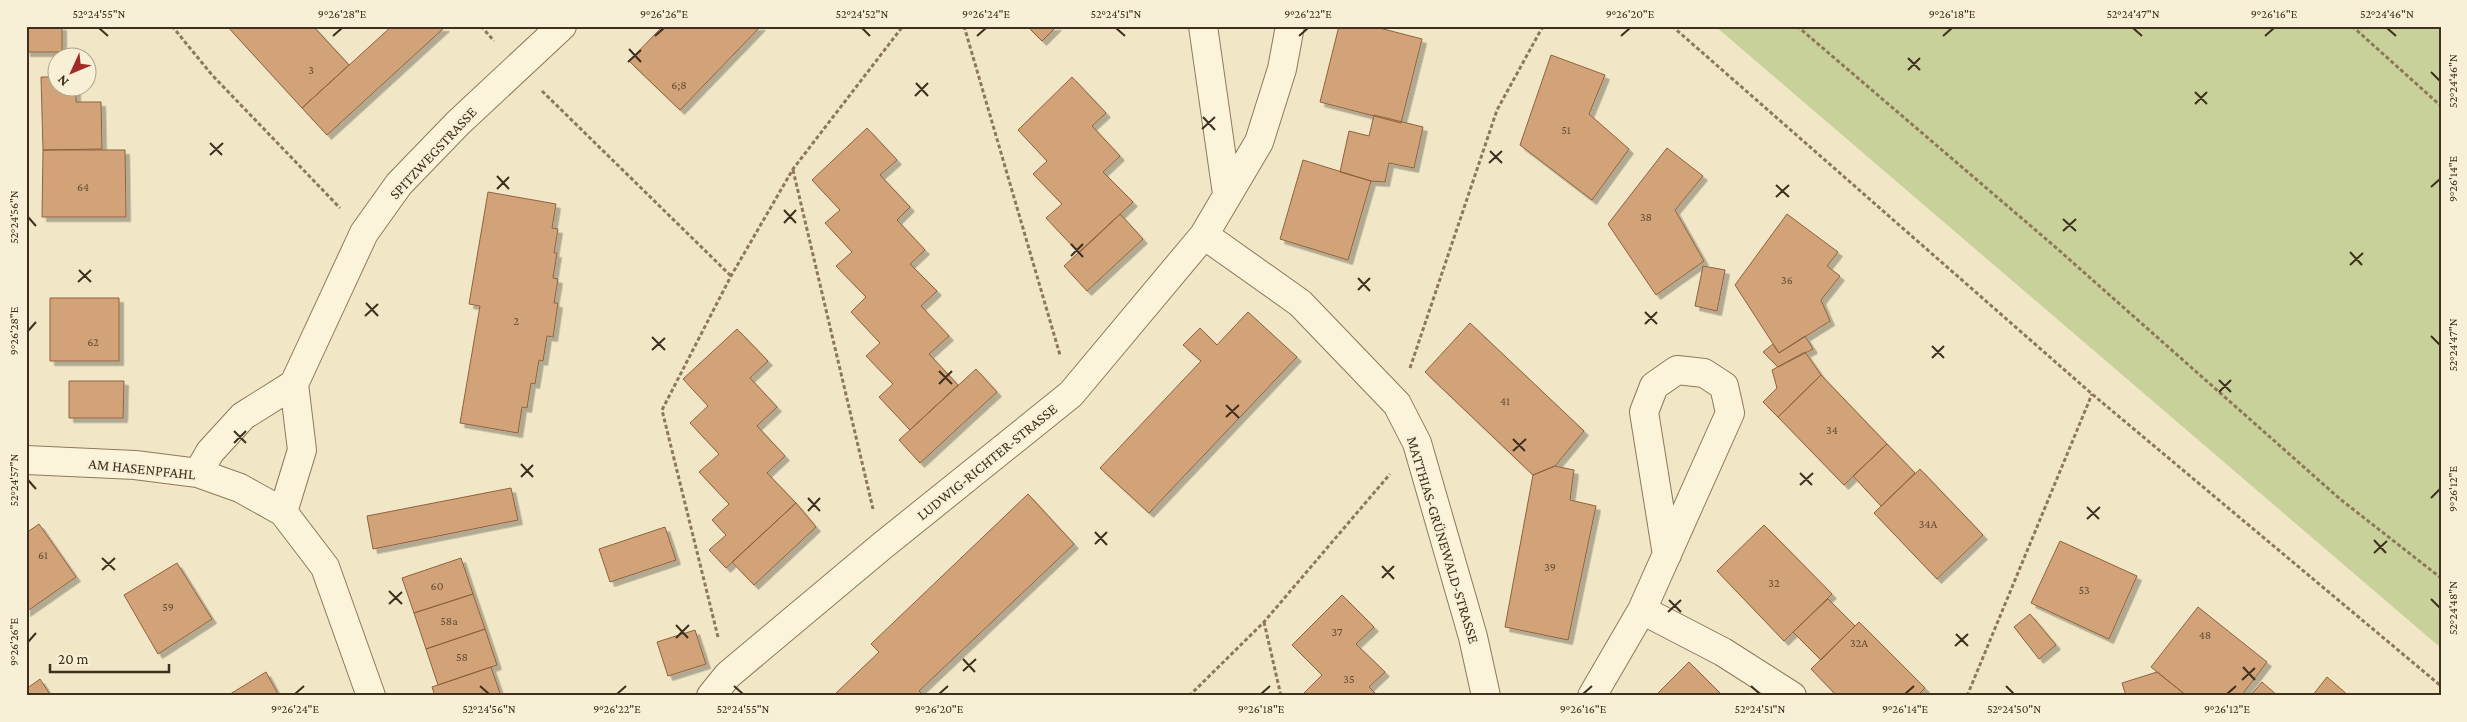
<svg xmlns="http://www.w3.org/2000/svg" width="2467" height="722" viewBox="0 0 2467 722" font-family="'Crimson Pro',serif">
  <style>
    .green { fill: #c8d199 }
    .building { fill: #d2a379; stroke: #8f623e; filter: url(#shadow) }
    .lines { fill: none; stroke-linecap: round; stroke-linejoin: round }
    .minor-casing { stroke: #8e785a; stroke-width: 30 }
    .path { stroke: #8e785a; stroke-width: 3; stroke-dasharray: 4 2.5; stroke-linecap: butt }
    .minor { stroke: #fbf3da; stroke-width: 28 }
    .ticks { fill: none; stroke: #3e2f1f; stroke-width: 2 }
    .labels { text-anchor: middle; stroke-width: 4; stroke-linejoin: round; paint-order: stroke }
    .number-label { font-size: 12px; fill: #634c36 }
    .street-label { font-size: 15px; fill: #3e2f1f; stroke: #f8f0d6 }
    .neatline { fill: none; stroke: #3e2f1f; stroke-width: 2 }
    .ticks-label { font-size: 12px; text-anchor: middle; fill: #3e2f1f }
  </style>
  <defs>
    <filter id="shadow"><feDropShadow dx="4.5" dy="4.5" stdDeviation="0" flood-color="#0004"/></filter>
  </defs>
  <rect width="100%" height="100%" fill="#f1e7c6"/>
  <!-- green -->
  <path class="green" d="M1715 26H2441V648Z"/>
  <!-- building -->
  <path class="building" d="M26 26H62V52H26Z
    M227 26H313L349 65 302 108Z
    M392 26 445 27 327 135 302 108Z
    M663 26H761L680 110 629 61Z
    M1027 26H1057L1042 41Z
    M1339 26H1372L1422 39 1401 123 1320 102Z
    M1551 55 1605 75 1589 114 1629 149 1592 200 1520 145Z
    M41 77H58V88H76V102H101L102 149 43 150Z
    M1072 77 1106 113 1092 126 1120 156 1103 172 1133 202 1079 253 1046 218 1062 204 1033 174 1047 161 1018 130Z
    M1374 115 1423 127 1414 168 1389 163 1385 182 1371 181 1340 172 1349 131 1369 136Z
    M867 128 897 160 880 175 910 207 897 220 925 250 910 264 937 291 921 306 949 336 929 354 958 385 910 430 879 397 893 384 866 356 880 343 851 312 866 297 836 266 852 252 825 223 840 210 812 180Z
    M1667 148 1703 176 1675 210 1704 261 1656 295 1608 224Z
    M43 150H125L126 217H42Z
    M1303 160 1371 181 1348 260 1280 239Z
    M488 192 556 204 552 228 558 229 554 253H557L553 278 558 279 554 303H558L553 337 547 336 543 361 539 360 535 384 531 383 527 408 522 407 518 433 460 423 480 306 469 304Z
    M1120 214 1143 239 1087 291 1064 266Z
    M1787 214 1838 252 1827 266 1840 276 1821 300 1830 321 1779 353 1735 285Z
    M1703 266 1725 270 1717 311 1695 306Z
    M50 298H119V361H50Z
    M1248 312 1297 357 1149 513 1100 468 1201 361 1183 345 1200 328 1217 345Z
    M1470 323 1584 431 1555 466 1533 475 1425 372Z
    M737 329 768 361 750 378 777 407 757 426 785 456 767 473 796 503 726 568 709 550 726 535 712 520 729 504 699 472 719 454 690 423 708 406 683 379Z
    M1805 336 1813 349 1778 367 1763 352 1773 344 1779 353Z
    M1805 352 1821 375 1778 417 1763 402 1777 388 1772 370Z
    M976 369 997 392 920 463 899 440Z
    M1821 375 1887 444 1844 485 1778 417Z
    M69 381H124L123 418H69Z
    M1887 444 1915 473 1881 506 1853 476Z
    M1555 466 1574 470 1570 500 1596 506 1568 640 1505 627 1533 475Z
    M1920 469 1983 535 1937 579 1874 513Z
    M511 488 518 520 373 549 367 516Z
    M1028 494 1074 544 919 691 924 696H833L879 652 871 644Z
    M796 503 816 527 754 585 732 562Z
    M39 524 76 577 26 612V533Z
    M1764 525 1832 594 1784 641 1717 571Z
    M665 527 676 560 610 582 599 549Z
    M2060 541 2137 576 2109 639 2031 603Z
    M461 558 473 594 414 613 402 578Z
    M177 563 212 619 158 654 124 595Z
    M473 594 485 629 426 649 414 613Z
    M1342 595 1374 627 1356 644 1385 672 1369 687 1378 696H1307L1304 693 1322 675 1292 645Z
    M1828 599 1855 626 1821 660 1793 632Z
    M2198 607 2267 662 2241 696H2187L2151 667Z
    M2030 614 2056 645 2039 659 2014 627Z
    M1859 622 1925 688 1917 696H1837L1811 669Z
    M485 629 497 665 438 685 426 649Z
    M695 630 706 664 668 676 657 642Z
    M1689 662 1723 696H1655Z
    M491 667 501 696H435L432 687Z
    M266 672 279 696H227Z
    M2157 672 2187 696H2126L2122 683Z
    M2327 677 2349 696H2312Z
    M40 679 51 696H26V689Z
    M2262 682 2278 696H2250Z"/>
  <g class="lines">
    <!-- minor casing -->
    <g class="minor-casing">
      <path id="minor" d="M1203 26 1227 194
        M1204 235 1300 303 1397 404 1417 443 1473 637 1486 696
        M26 460 135 465 198 473 240 488 283 512 325 567 371 696
        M198 473 210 452 243 416 294 384
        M283 512 302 450 294 384 364 233 399 184 458 123 562 26
        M1642 610 1723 652 1792 696
        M711 696 728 675 882 546 1071 394 1204 235 1259 142 1282 69 1290 26
        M1592 696 1642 610 1730 413 1724 386 1704 373 1677 370 1654 386 1644 412 1667 555"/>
    </g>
    <!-- path -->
    <path class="path" d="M172 26 212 75 340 208
      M481 26 494 41
      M964 26 1060 355
      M1672 26 2092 394 2441 686
      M1797 26 2053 245 2340 499 2441 578
      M2352 26 2441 106
      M542 91 731 276
      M793 170 873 509
      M1410 368 1497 110 1543 26
      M1264 622 1281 696
      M718 637 662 410 731 276 793 169 903 26
      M1189 696 1264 622 1390 474
      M1967 696 2092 394"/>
    <!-- minor -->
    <use href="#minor" class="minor"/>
  </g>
  <!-- ticks -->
  <path class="ticks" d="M99 28 108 36M862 28 870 36M1116 28 1125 36M2133 28 2142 36M2387 28 2396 36M333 36 342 28M655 36 664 28M977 36 986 28M1299 36 1308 28M1621 36 1630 28M1943 36 1952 28M2265 36 2274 28M629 49 641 62M1908 58 1920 70M628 62 641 50M1908 70 1920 58M2431 72 2440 81M916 83 928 96M2195 92 2207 104M915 96 928 83M2195 104 2207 92M1203 117 1215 130M1202 129 1215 117M210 143 222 155M1490 151 1502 163M210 155 223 143M1489 163 1502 151M497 176 509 189M1776 185 1789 197M2431 187 2440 179M497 189 509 177M1776 197 1789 185M784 210 796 223M28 217 36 226M2063 219 2076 231M784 223 796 210M2063 231 2076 219M1071 244 1083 257M2350 252 2362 265M1071 256 1083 244M2350 265 2363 253M79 270 91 282M1358 278 1370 291M78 282 91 270M1358 290 1370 278M366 303 378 316M1645 312 1657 324M365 316 378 304M1645 324 1657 312M28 331 36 322M2431 336 2440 345M652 337 665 350M1932 346 1944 358M652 350 665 338M1932 358 1944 346M939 371 952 384M2219 380 2231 392M939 384 952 371M2219 392 2231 380M1226 405 1239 418M1226 417 1239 405M234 431 246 443M1513 439 1525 451M234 443 246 431M1513 451 1526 439M521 464 533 477M1800 473 1812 485M521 477 533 465M28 480 36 489M1800 485 1813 473M808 498 820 511M2431 498 2440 489M2087 507 2099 519M808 511 820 498M2087 519 2100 507M1095 532 1107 545M2374 540 2386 553M1095 544 1107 532M2374 553 2387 541M102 558 115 570M1382 566 1394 579M102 570 115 558M1382 578 1394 566M389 591 402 604M2431 599 2440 608M1669 600 1681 612M389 604 402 592M1668 612 1681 600M676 625 688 638M1956 634 1968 646M676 638 689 625M28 642 36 633M1955 646 1968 634M963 659 975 672M2243 667 2255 680M963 671 976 659M2242 680 2255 668M480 686 489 694M734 686 743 694M1751 686 1760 694M2006 686 2014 694M295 694 304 686M617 694 626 686M939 694 948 686M1261 694 1270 686M1583 694 1592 686M1905 694 1914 686M2227 694 2236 686"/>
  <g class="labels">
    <!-- number labels -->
    <g class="number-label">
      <text x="311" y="74">3</text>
      <text x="679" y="89">6;8</text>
      <text x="1566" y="134">51</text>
      <text x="83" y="191">64</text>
      <text x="1646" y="221">38</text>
      <text x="1787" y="284">36</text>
      <text x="516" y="325">2</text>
      <text x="93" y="346">62</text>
      <text x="1505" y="405">41</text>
      <text x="1832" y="434">34</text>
      <text x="1928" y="528">34A</text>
      <text x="43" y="559">61</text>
      <text x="1550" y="571">39</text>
      <text x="1774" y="587">32</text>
      <text x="437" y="590">60</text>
      <text x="2084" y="594">53</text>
      <text x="168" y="611">59</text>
      <text x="449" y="625">58a</text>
      <text x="1337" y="636">37</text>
      <text x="2205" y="639">48</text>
      <text x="1859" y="647">32A</text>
      <text x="462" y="661">58</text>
      <text x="1349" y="683">35</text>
    </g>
    <!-- street labels -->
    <g class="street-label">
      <text transform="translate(433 153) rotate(-47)" y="5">SPITZWEGSTRASSE</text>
      <text transform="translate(987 462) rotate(-39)" y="5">LUDWIG-RICHTER-STRASSE</text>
      <text transform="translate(142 469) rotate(6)" y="5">AM HASENPFAHL</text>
      <text transform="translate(1443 540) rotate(73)" y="5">MATTHIAS-GRÜNEWALD-STRASSE</text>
    </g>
  </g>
  <!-- border -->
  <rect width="2467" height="722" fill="none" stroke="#f8f0d6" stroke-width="55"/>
  <!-- north arrow -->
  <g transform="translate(72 72) rotate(226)"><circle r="24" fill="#f8f0d6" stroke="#aea38d"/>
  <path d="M0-4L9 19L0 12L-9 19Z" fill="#a22b25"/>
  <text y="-8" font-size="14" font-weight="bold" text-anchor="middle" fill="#3e2f1f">N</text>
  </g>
  <!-- scale -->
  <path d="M50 664v8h119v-8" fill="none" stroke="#3e2f1f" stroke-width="2.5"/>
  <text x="58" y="664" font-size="15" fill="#3e2f1f" stroke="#f8f0d6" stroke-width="4" paint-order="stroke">20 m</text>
  <rect x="28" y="28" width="2412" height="666" class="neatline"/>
  <g class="ticks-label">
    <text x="99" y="18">52°24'55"N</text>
    <text x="342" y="18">9°26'28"E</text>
    <text x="664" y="18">9°26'26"E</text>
    <text x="862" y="18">52°24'52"N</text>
    <text x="986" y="18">9°26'24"E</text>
    <text x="1116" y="18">52°24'51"N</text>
    <text x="1308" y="18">9°26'22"E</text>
    <text x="1630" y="18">9°26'20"E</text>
    <text x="1952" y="18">9°26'18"E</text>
    <text x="2133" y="18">52°24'47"N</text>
    <text x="2274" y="18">9°26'16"E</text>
    <text x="2387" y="18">52°24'46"N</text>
    <text transform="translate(2453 81) rotate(-90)" y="4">52°24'46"N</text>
    <text transform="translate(2453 179) rotate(-90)" y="4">9°26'14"E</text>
    <text transform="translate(14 217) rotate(-90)" y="4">52°24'56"N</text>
    <text transform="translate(14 331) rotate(-90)" y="4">9°26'28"E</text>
    <text transform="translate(2453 345) rotate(-90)" y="4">52°24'47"N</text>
    <text transform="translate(14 480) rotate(-90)" y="4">52°24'57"N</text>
    <text transform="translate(2453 489) rotate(-90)" y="4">9°26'12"E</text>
    <text transform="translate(2453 608) rotate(-90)" y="4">52°24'48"N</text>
    <text transform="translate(14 642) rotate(-90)" y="4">9°26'26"E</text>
    <text x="295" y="713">9°26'24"E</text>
    <text x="489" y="713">52°24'56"N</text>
    <text x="617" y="713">9°26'22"E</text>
    <text x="743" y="713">52°24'55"N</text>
    <text x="939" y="713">9°26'20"E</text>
    <text x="1261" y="713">9°26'18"E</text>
    <text x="1583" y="713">9°26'16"E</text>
    <text x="1760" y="713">52°24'51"N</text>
    <text x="1905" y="713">9°26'14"E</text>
    <text x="2014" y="713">52°24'50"N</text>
    <text x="2227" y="713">9°26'12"E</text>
  </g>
</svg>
